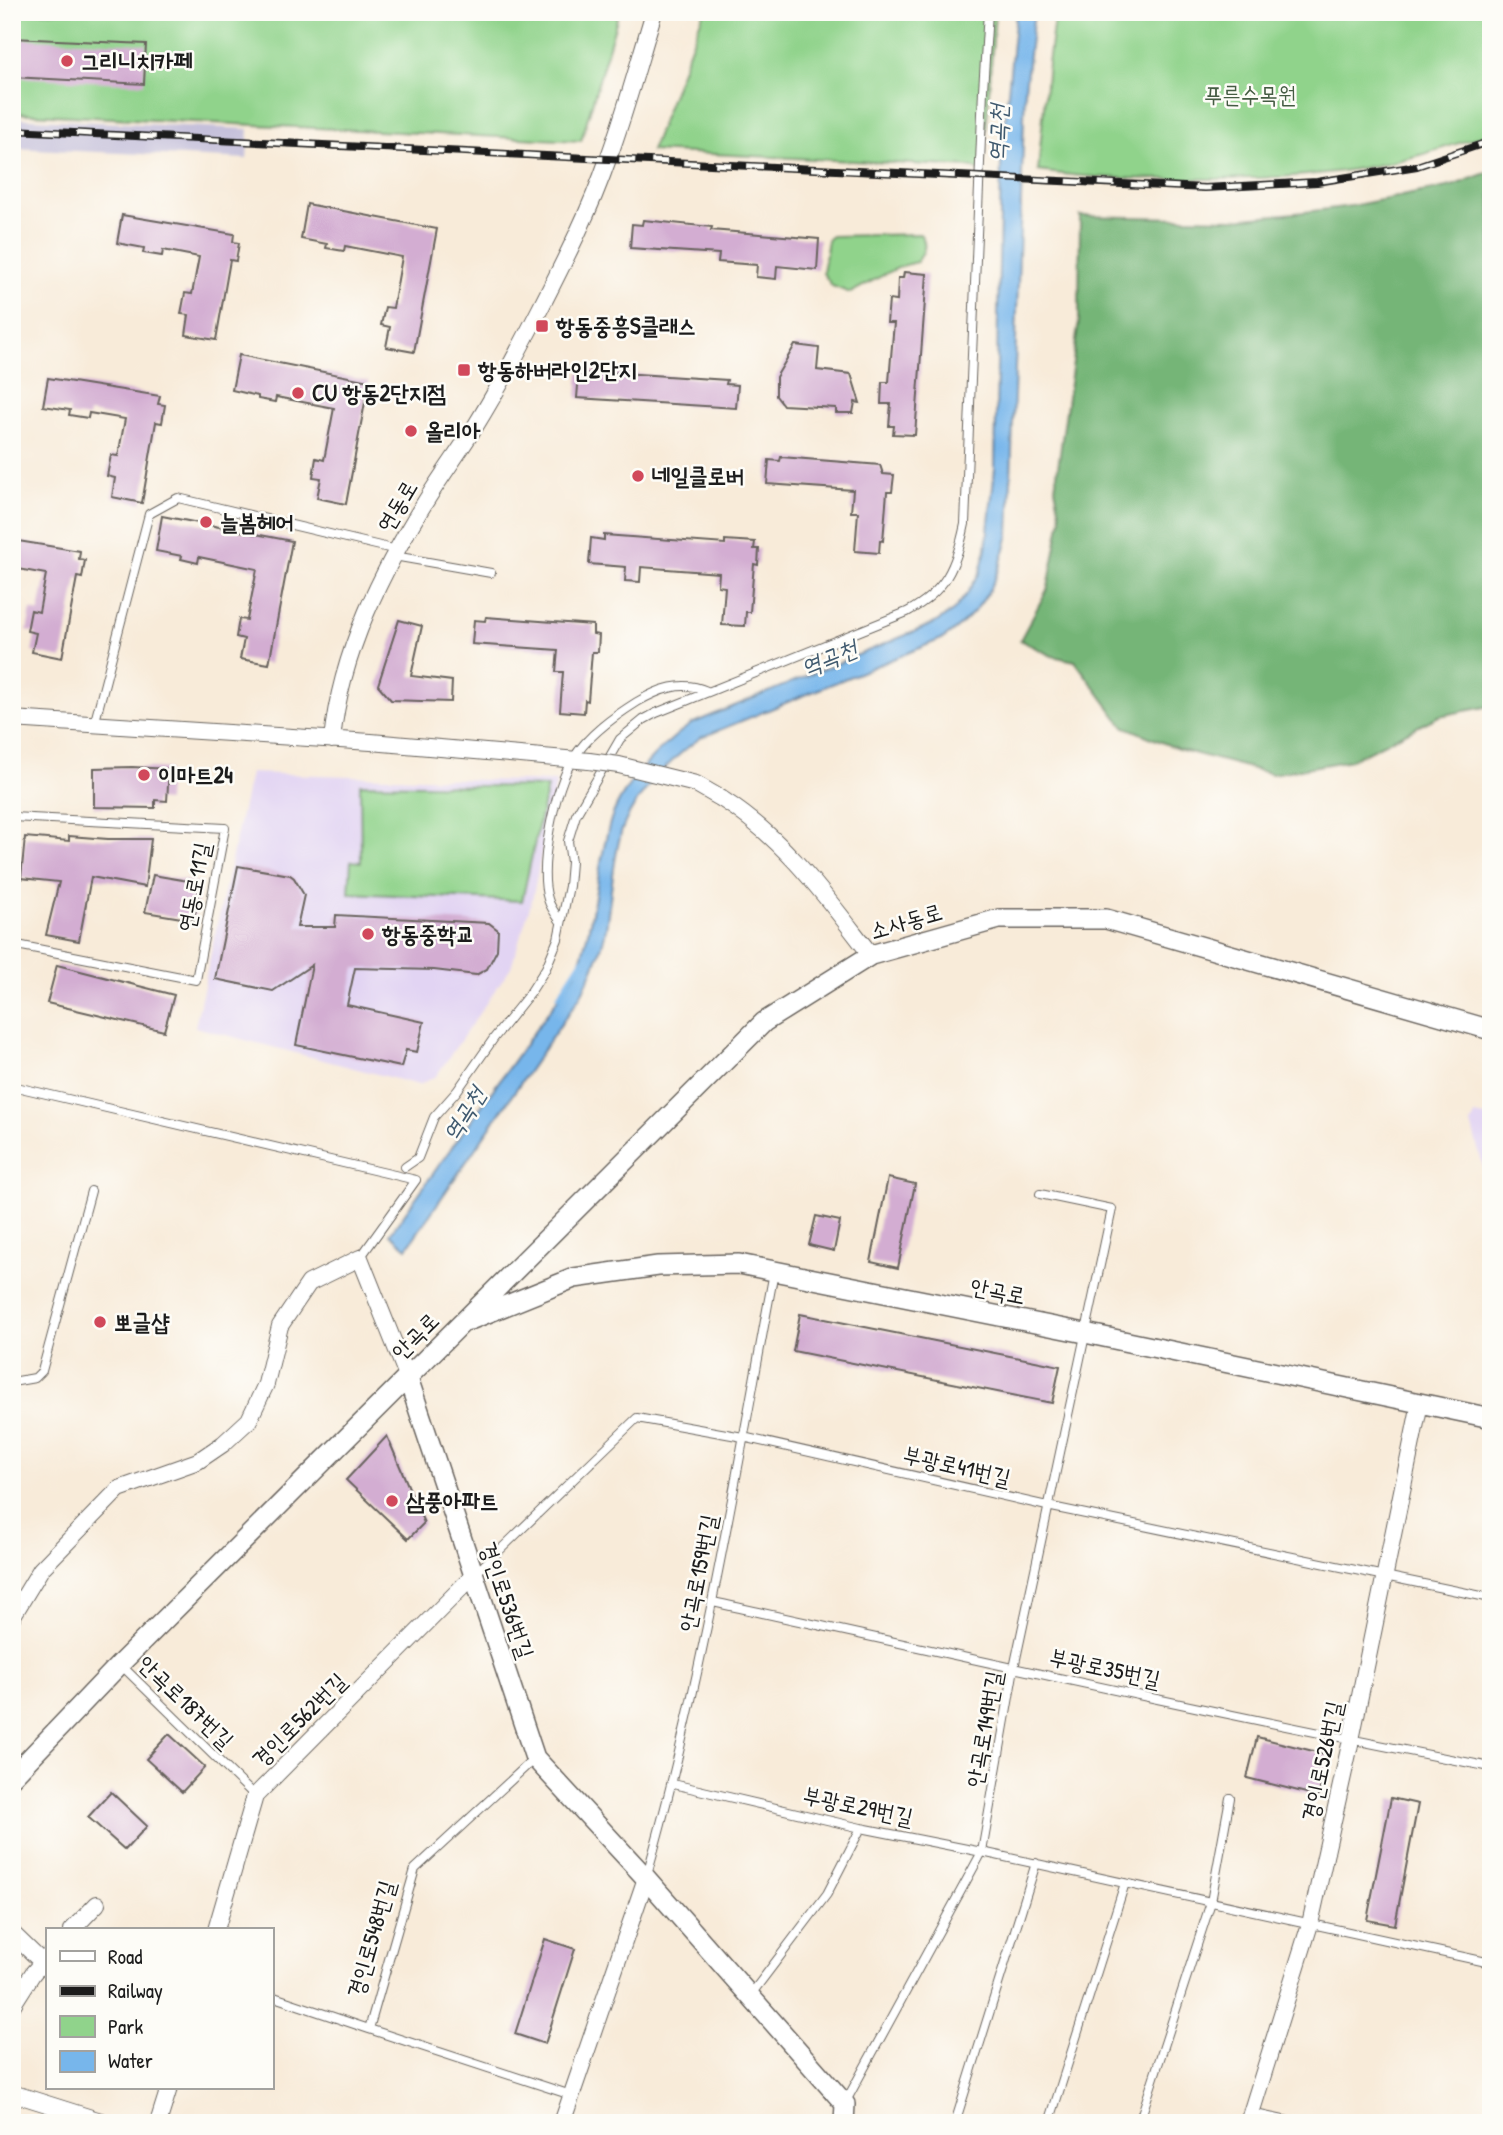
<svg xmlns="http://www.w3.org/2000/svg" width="1503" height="2135" viewBox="0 0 1503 2135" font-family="'Patrick Hand','Poor Story',sans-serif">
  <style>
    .built { fill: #e2d4f3 }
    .industrial { fill: #c5c0da }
    .green { fill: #90d38b; stroke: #567854; stroke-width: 2 }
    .forest { fill: #74b577; stroke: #48684a; stroke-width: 2 }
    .water { fill: #77b6eb; stroke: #4a6984; stroke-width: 2 }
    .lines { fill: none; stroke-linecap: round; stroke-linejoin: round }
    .stream { stroke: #77b6eb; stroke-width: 5 }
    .building { fill: #d3add2 }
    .service-casing { stroke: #69645e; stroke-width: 10 }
    .minor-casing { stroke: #69645e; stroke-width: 18 }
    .tertiary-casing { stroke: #69645e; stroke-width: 22 }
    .service { stroke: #fff; stroke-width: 8 }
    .minor { stroke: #fff; stroke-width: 16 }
    .tertiary { stroke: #fff; stroke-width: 19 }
    .rail-casing { stroke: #1c1c1c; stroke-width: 8 }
    .rail { stroke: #fdfcf7; stroke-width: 5; stroke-dasharray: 16; stroke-linecap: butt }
    .minor-bridge-casing { stroke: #69645e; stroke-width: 18; stroke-linecap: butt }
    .minor-bridge { stroke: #fff; stroke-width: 16 }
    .poi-dot { fill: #d1495b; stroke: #fdfcf7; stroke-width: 2.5 }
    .labels { text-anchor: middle; stroke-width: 5; stroke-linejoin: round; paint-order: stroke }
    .poi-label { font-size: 23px; font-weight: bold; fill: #1c1c1c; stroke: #fdfcf7; text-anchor: start }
    .park-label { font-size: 23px; fill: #455c43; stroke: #fdfcf7 }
    .street-label { font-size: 23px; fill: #1c1c1c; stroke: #fdfcf7 }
    .water-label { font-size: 24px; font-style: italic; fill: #405a6f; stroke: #fdfcf7 }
  </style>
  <rect width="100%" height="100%" fill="#fdfcf7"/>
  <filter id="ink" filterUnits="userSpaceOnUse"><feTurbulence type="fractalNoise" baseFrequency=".0143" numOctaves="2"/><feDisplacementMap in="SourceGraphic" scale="14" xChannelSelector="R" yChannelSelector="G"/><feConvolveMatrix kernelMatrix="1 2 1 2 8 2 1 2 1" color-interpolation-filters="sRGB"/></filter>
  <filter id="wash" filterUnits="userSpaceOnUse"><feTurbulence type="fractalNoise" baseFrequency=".00686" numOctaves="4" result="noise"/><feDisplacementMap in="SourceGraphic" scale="28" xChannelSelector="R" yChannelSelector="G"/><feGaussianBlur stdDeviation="1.57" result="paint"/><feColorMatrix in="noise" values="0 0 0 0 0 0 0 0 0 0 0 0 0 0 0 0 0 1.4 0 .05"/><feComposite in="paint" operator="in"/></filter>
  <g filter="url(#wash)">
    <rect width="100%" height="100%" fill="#f8ebd9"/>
    <!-- built -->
    <path class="built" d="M250 773 556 782 532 900 511 967 436 1076 419 1085 195 1027Z
      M1475 1115 1491 1118V1194L1471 1124Z"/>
    <!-- industrial -->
    <path class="industrial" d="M12 118 249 129 247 159 12 148Z"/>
    <!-- green -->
    <path class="green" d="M12 12H619L581 141 12 113Z
      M704 12H995L983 172 972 167 651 151Z
      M1055 12H1491V133C1452 145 1413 159 1373 166 1315 177 1257 179 1198 179 1144 179 1092 179 1038 171L1048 63Z
      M920 234C928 244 924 252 917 262 892 267 873 282 850 293L832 286 823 273 828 239 832 236Z
      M360 784 547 787 522 901 349 893 351 861 361 862Z"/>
    <!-- forest -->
    <path class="forest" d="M1491 171V706L1439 716 1351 760 1272 774 1178 749 1123 726 1075 661 1052 656 1020 640 1048 588 1061 518 1055 488 1079 320 1080 216 1234 219 1305 212 1351 206 1452 186Z"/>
    <!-- water -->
    <path class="water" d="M1016 12H1034L1025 89 1009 534C997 582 985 609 944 638L700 738C671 759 632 798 621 833 612 865 611 901 605 934 600 956 591 975 581 995L407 1248 390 1234 576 973C594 925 596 875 609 826 619 787 659 747 691 724L935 623 954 610 968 592 980 572 986 549 995 468 1001 162Z"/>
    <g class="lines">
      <!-- stream -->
      <path class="stream" d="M559 996 582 960"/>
    </g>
    <g id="blocks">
      <!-- building -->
      <path class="building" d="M12 38 146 44 144 84 12 77Z
        M307 204 437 229 414 352 386 347 390 327 381 325 385 307 393 308 402 257 345 246 344 251 326 248 327 244 301 239Z
        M122 215 234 234 233 242 239 243 236 261 230 260 216 340 186 335 189 315 181 314 185 293 192 294 199 257 163 250 162 256 143 253 144 248 117 243Z
        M643 220 712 227 711 230 819 239 817 270 777 266 776 279 756 277 757 265 718 262 719 254 630 248 632 224 642 225Z
        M904 272 927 274 915 435 893 434 894 426H889L891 404H881L882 382H889L891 357 894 323H887L889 300 897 301 898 278H903Z
        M795 345 819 348 817 370 851 374 860 403 855 402 853 413H836V408L783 405 776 396V377Z
        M239 355 369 381 346 504 317 498 321 478 313 477 316 458 324 460 334 408 276 397 275 402 258 399V396L232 390Z
        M591 371 727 380 726 384 738 385 736 408 577 398 579 373 590 374Z
        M48 378 160 396 158 404 165 405 162 423 156 422 142 503 112 497 115 478 107 476 111 455 118 456 125 419 89 413 88 418 69 415 70 410 43 406Z
        M781 457 880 465 883 474 894 475 892 492H887L883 541 880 540 879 553 855 551 858 512H851L853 490 767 484 769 460 780 461Z
        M162 516 292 541 269 664 240 659 244 639 236 637 239 619 247 620 257 569 199 557 198 563 181 559 182 556 156 551Z
        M604 535 725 544V540L755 542 754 549H759L758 565 754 564 750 612H746L745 626 722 625 725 587 718 586 719 573 641 567 640 582 625 581 626 567 589 564 591 538 604 540Z
        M12 540 80 551 79 559 85 560 82 578 77 577 62 658 32 652 36 633 27 631 31 610 39 612 46 574 12 568Z
        M486 617 593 625V634L599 635 598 652H592L588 701 585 700 584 713 560 711 563 672H556L558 650 472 644 474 620 485 621Z
        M399 620 422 626 411 676 452 681 451 702 391 700 378 685Z
        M132 767 169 769 167 801 155 800V808L94 807V768Z
        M69 836 108 839H151L145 887 91 877 79 941 46 935 59 882 21 878 25 837 69 841Z
        M238 866 290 875 294 878 304 895 297 927H335L336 915 489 923 498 930 497 950 487 969 476 975 434 970 355 968 347 1005 424 1022 417 1052 406 1050 401 1067 296 1045 312 965 273 991 215 979Z
        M153 875 200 883 194 920 145 912Z
        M57 965 174 995 164 1031 47 1003Z
        M888 1178 915 1184 898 1268 871 1262Z
        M816 1216 840 1221 834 1251 809 1245Z
        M800 1314 1060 1366 1052 1403 793 1351Z
        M387 1436 424 1523 408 1539 346 1480Z
        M169 1734 205 1767 182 1792 146 1759Z
        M1257 1737 1329 1755 1318 1796 1247 1778Z
        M111 1792 147 1826 125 1850 88 1817Z
        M1391 1798 1418 1804 1395 1925 1367 1920Z
        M545 1939 575 1949 545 2044 515 2034Z"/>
    </g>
  </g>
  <g filter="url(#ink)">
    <use href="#blocks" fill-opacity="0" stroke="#69645e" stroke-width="2"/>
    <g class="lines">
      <!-- service casing -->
      <g class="service-casing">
        <path id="service" d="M394 556 491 573
          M94 725 149 514 178 498 397 550
          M12 817 225 828 196 980 12 944
          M561 922C556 915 550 907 548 899 538 867 555 786 573 759 588 735 613 717 637 702 659 689 682 680 707 691
          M12 1086 416 1180 360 1258
          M405 1167 418 1158 434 1117 457 1091 494 1038 530 993 546 968 558 939 569 886 571 862 568 841 576 815 620 739 643 720 656 713 907 612C946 591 956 567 965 524L983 90 988 12
          M12 1382 35 1378 42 1371 91 1191
          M475 1574 637 1418 743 1437 1047 1506 1491 1598
          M713 1602C972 1659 1230 1717 1491 1767
          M120 1664 255 1796
          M535 1758 415 1869 369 2029 571 2095
          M673 1784 861 1828 982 1852 1491 1963
          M646 1878C703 1679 736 1475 774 1272
          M271 1996 369 2029
          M749 1997 827 1894 861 1828
          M845 2103 982 1852 1014 1668 1112 1209 1040 1194
          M1251 2113 1297 2123
          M955 2123 1036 1863
          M1049 2123 1125 1883
          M1139 2123 1211 1902 1230 1798"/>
      </g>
      <!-- minor casing -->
      <g class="minor-casing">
        <path id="minor" d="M12 719 371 742 589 761
          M332 740C341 652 382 570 429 496 444 472 461 449 476 425 499 388 520 348 540 309 565 260 590 211 608 159 626 111 639 61 654 12
          M722 799C785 839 826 897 871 955
          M12 1617 41 1569 119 1489 198 1461 223 1444 249 1420 266 1384 280 1326 309 1283 360 1258 408 1378
          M72 1930 97 1904
          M216 1930 255 1796 473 1576
          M12 1933 42 1962
          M12 2006 33 1973 47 1957
          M12 2093 107 2123
          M158 2123 169 2088
          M562 2123 646 1878
          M1248 2123 1310 1924 1351 1740 1420 1403"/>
      </g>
      <!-- tertiary casing -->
      <g class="tertiary-casing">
        <path id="tertiary" d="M470 1320 574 1278 658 1266 739 1264 1085 1333 1491 1418
          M408 1378 535 1758 646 1878 845 2104 844 2123
          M12 1777 120 1664 764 1022 871 955 999 919H1106L1491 1030"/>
      </g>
      <!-- service -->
      <use href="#service" class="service"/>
      <!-- minor -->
      <use href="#minor" class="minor"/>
      <!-- tertiary -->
      <use href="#tertiary" class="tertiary"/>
      <!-- rail casing -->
      <g class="rail-casing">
        <path id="rail" d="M12 130 1205 188 1317 182 1417 166 1491 141"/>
      </g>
      <!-- rail -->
      <use href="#rail" class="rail"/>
      <!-- minor-bridge casing -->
      <g class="minor-bridge-casing">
        <path id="minor-bridge" d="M589 761 619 765 696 784 722 799"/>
      </g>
      <!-- minor-bridge -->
      <use href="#minor-bridge" class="minor-bridge"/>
    </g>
  </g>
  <!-- markers -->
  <g class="poi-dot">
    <circle cx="67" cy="61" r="7"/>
    <rect x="535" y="319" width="14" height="14" rx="3.5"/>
    <rect x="457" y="363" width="14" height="14" rx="3.5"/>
    <circle cx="298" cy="393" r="7"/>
    <circle cx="411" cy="431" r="7"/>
    <circle cx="638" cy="476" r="7"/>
    <circle cx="206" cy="522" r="7"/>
    <circle cx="144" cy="775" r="7"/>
    <circle cx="368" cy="934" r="7"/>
    <circle cx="100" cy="1322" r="7"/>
    <circle cx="392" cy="1501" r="7"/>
  </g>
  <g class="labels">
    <!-- poi labels -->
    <g class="poi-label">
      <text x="81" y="69">그리니치카페</text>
      <text x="556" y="334">항동중흥S클래스</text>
      <text x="478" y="378">항동하버라인2단지</text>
      <text x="312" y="401">CU 항동2단지점</text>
      <text x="425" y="439">올리아</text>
      <text x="652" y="484">네일클로버</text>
      <text x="220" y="530">늘봄헤어</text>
      <text x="158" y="783">이마트24</text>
      <text x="382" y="942">항동중학교</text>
      <text x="114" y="1330">뽀글샵</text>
      <text x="406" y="1509">삼풍아파트</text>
    </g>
    <!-- park labels -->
    <g class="park-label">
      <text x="1250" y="103">푸른수목원</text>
    </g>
    <!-- street labels -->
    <g class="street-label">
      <text transform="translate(397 506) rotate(-59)" y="8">연동로</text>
      <text transform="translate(194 887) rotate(-79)" y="8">연동로11길</text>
      <text transform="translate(906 921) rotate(-16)" y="8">소사동로</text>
      <text transform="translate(998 1291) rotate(11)" y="8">안곡로</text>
      <text transform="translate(415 1336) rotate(-45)" y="8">안곡로</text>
      <text transform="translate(957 1466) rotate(13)" y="8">부광로41번길</text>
      <text transform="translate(698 1573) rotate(-79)" y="8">안곡로159번길</text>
      <text transform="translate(507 1600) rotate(71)" y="8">경인로536번길</text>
      <text transform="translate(1105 1668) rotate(12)" y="8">부광로35번길</text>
      <text transform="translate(186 1702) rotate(44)" y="8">안곡로187번길</text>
      <text transform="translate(299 1720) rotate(-45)" y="8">경인로562번길</text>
      <text transform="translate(984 1729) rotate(-80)" y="8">안곡로149번길</text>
      <text transform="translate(1322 1761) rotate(-78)" y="8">경인로526번길</text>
      <text transform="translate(858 1806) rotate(12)" y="8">부광로29번길</text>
      <text transform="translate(371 1939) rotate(-74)" y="8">경인로548번길</text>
    </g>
    <!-- water labels -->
    <g class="water-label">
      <text transform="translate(998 133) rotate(-88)" y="8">역곡천</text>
      <text transform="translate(829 658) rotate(-22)" y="8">역곡천</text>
      <text transform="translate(464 1114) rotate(-58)" y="8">역곡천</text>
    </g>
  </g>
  <!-- margin -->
  <rect width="1503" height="2135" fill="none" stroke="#fdfcf7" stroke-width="42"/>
  <!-- legend -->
  <rect x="46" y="1928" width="228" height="161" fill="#fdfcf7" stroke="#a3a29f" stroke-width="2"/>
  <rect x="60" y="1951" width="35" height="10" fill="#ffffff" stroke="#a3a29f" stroke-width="2"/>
  <text x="108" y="1964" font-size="21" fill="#1c1c1c">Road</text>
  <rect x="60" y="1986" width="35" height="10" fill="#1c1c1c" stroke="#a3a29f" stroke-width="2"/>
  <text x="108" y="1998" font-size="21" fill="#1c1c1c">Railway</text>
  <rect x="60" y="2016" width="35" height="21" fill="#90d38b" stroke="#a3a29f" stroke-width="2"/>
  <text x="108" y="2034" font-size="21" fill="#1c1c1c">Park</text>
  <rect x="60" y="2051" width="35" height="21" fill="#77b6eb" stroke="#a3a29f" stroke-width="2"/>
  <text x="108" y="2068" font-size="21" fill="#1c1c1c">Water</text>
</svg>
